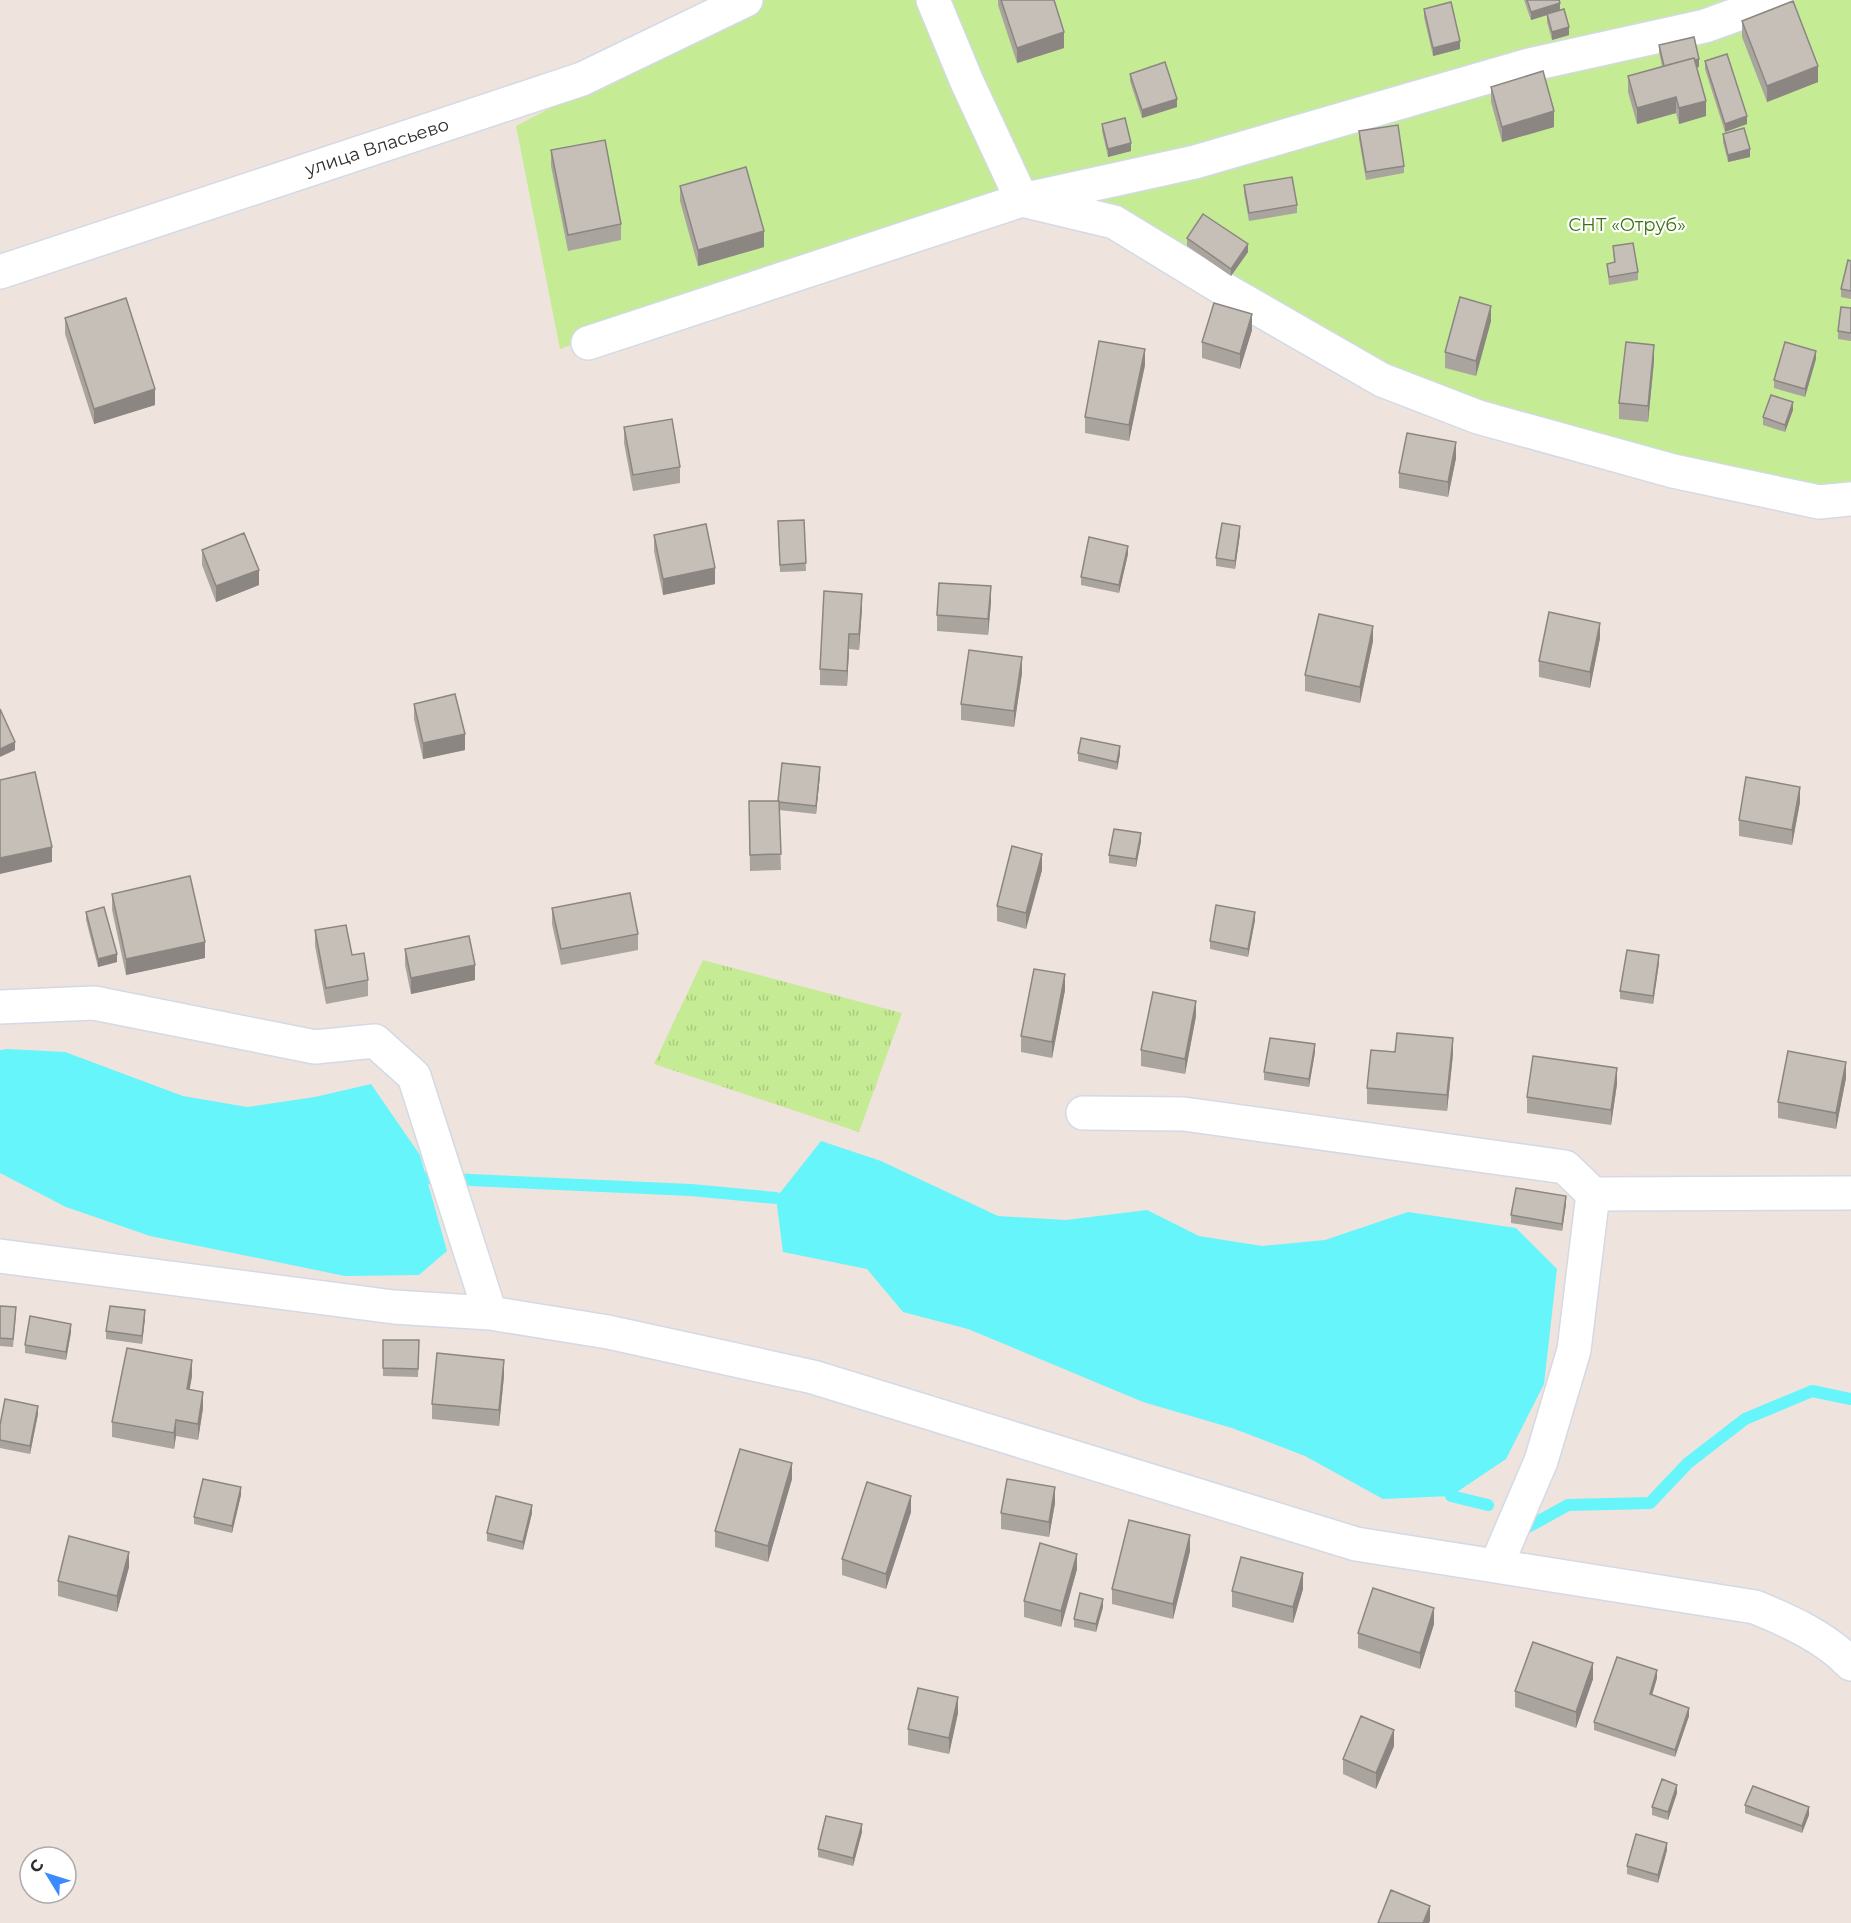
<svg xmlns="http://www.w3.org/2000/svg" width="1851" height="1923" viewBox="0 0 1851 1923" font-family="Montserrat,sans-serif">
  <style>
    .park { fill: url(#park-tufts) }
    .garden { fill: #c5eb94 }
    .water { fill: #66f5fb }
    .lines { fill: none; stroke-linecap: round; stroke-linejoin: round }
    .stream { stroke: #66f5fb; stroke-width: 12 }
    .minor-casing { stroke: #d2dae6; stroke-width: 36 }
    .minor { stroke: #fff; stroke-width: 33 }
    .wall { fill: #aaa49e }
    .shaded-wall { fill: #8b8681 }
    .building { fill: #c6bfb8; stroke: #8b8681; stroke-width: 1.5 }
    .labels { text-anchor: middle; stroke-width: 4.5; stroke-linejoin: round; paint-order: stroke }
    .street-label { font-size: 18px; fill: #2c2c2c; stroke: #fff }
    .park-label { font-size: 18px; fill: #3c7213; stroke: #fff }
  </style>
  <defs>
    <pattern id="park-tufts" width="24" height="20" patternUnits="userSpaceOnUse" patternTransform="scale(1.5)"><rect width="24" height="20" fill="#c5eb94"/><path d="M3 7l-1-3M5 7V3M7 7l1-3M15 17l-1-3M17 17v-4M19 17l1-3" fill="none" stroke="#a9ca80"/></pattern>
  </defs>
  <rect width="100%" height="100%" fill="#efe3dd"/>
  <!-- park -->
  <path class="park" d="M703 960 902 1013 859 1132 654 1064Z"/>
  <!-- garden -->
  <path class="garden" d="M758 0H1851V499L1478 417 1022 186 560 349 516 126Z"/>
  <!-- water -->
  <path class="water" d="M7 1049 65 1052 183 1096 247 1107 315 1097 371 1084 420 1155 447 1251 419 1275 345 1276 150 1236 66 1207 0 1173V1050Z
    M821 1141 881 1161 998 1216 1066 1220 1147 1210 1199 1236 1262 1246 1325 1240 1408 1212 1516 1228 1557 1269 1544 1384 1506 1459 1451 1496 1383 1499 1305 1456 1232 1428 1143 1402 968 1329 903 1312 867 1269 783 1252 776 1198Z"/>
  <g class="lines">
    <!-- stream -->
    <path class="stream" d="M427 1178 691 1190 776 1198
      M1451 1496 1488 1505
      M1528 1527 1568 1505 1650 1503 1688 1463 1745 1419 1812 1391 1851 1399"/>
    <!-- minor casing -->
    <g class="minor-casing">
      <path id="minor" d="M933 0 967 82 1022 200 1114 222 1227 291 1382 380 1478 417 1673 471 1819 502 1851 499
        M0 272 582 79 746 0
        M588 343 1022 200 1195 162 1529 65 1705 26 1777 0
        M0 1007 94 1003 315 1047 375 1041 414 1076 490 1313
        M1083 1113 1184 1114 1565 1167 1593 1194 1574 1350 1541 1461 1496 1566
        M1593 1194 1851 1193
        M0 1256 394 1307 490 1313 608 1332 813 1377 1356 1544 1755 1607C1789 1621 1825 1637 1851 1664"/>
    </g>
    <!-- minor -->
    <use href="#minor" class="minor"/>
  </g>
  <!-- wall -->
  <path class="wall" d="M998 0H1054L1064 48 1017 63 998 5Z
    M1524 0H1559L1560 10 1569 35 1552 40 1547 22V15L1531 20Z
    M1424 9 1460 49 1433 56 1424 17Z
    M1742 21 1818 82 1767 102 1742 37Z
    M1659 45 1699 67H1697L1706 116 1679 124 1676 113 1637 124 1628 92V76L1662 66 1659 52Z
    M1705 61 1747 124 1725 132 1705 69Z
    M1130 74 1177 107 1142 118 1130 81Z
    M1491 87 1554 127 1502 142 1491 102Z
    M1102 124 1131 151 1108 157 1102 131Z
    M1359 131 1404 166V173L1366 180 1359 139Z
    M1723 134 1750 157 1728 162 1723 142Z
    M551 150 621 224V240L568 251 551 166Z
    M1244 185 1297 205V213L1249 221 1244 193Z
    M680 186 764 247 698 266 680 201Z
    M1187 238 1248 252 1231 276 1187 246Z
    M1613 246 1638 272V280L1609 285 1607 264 1614 262Z
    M1851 261V299L1841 297V289Z
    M1851 308V341L1838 339V331Z
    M65 318 155 405 94 424 65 334Z
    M1491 321 1476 376 1445 368V352Z
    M1252 330 1240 369 1202 358V342Z
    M1816 359 1805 397 1774 388V380Z
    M1654 361 1648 422 1619 419V403Z
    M1145 365 1129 441 1085 433V417Z
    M1793 410 1785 432 1763 425V417Z
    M624 427 680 467V483L633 491 624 443Z
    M1456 458 1448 497 1399 488V473Z
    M804 520 806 571 780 572 778 529Z
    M1240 534 1235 569 1216 566V558Z
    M654 535 715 584 663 595 654 551Z
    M202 550 259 585 216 602 202 565Z
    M1128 554 1119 593 1081 585V577Z
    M991 602 988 635 937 631V615Z
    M862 609 859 650 849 649 847 686 820 685V669Z
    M1600 638 1590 688 1539 677V661Z
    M1373 641 1360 703 1305 691V675Z
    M1022 673 1014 727 961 720V704Z
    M414 704 465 750 423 759 414 719Z
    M1078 753 1120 754 1117 770 1078 761Z
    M820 775 816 814 779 810 781 870 750 871 749 817 778 801Z
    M1800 802 1792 845 1739 836V820Z
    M1141 841 1136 867 1109 863V855Z
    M1042 870 1026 929 997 921V906Z
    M112 894 205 958 126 975 112 910Z
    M552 908 638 934V950L561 965 552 924Z
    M86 912 117 962 98 967 86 920Z
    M1255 920 1248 957 1210 949V941Z
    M315 930 352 955 368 980V996L326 1004 315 946Z
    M405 949 475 980 411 994 405 965Z
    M1659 963 1653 1004 1620 999V991Z
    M1065 990 1052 1058 1021 1052V1036Z
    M1196 1016 1185 1074 1141 1066V1050Z
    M1315 1052 1309 1087 1264 1080V1072Z
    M1453 1054 1447 1111 1367 1104V1088Z
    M1846 1078 1836 1129 1778 1118V1102Z
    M1617 1084 1611 1125 1527 1113V1097Z
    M1566 1204 1562 1231 1511 1223V1215Z
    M0 1306 16 1315 13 1347 0 1346Z
    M145 1318 142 1344 106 1339V1331Z
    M71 1332 66 1360 25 1353V1345Z
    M383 1340H419L418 1377 383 1376Z
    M192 1376 189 1390 203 1408 198 1440 176 1436 174 1449 112 1437V1422Z
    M504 1376 499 1426 432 1419V1404Z
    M38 1414 30 1454 0 1448V1425Z
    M792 1479 768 1562 715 1547V1531Z
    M241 1495 232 1533 194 1524V1517Z
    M1055 1503 1049 1537 1001 1529V1513Z
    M911 1512 886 1589 842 1575V1559Z
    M532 1513 523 1550 487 1541V1533Z
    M1190 1551 1173 1619 1112 1604V1589Z
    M129 1567 117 1612 58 1596V1581Z
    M1077 1569 1061 1627 1024 1617V1601Z
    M1303 1589 1293 1623 1232 1607V1591Z
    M1103 1607 1096 1632 1074 1627V1619Z
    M1434 1624 1420 1669 1358 1648V1633Z
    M1657 1678 1652 1695 1689 1716 1675 1757 1594 1730V1722Z
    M1593 1679 1576 1728 1515 1707V1691Z
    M958 1713 949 1754 908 1745V1729Z
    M1394 1746 1376 1789 1343 1774V1759Z
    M1677 1793 1668 1820 1652 1815V1807Z
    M1745 1805 1809 1815 1802 1833 1745 1813Z
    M862 1832 853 1866 818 1857V1849Z
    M1667 1850 1658 1883 1627 1874V1866Z"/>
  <!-- shaded-wall -->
  <path class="shaded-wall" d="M1560 3V11L1531 20V12Z
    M1569 27V35L1552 40V32Z
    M1064 32V48L1017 63V48Z
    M1460 41V49L1433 56V48Z
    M1699 59V67L1664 74V66Z
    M1818 66V82L1767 102V86Z
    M1676 97V113L1637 124V108Z
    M1177 99V107L1142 118V110Z
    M1706 101V116L1679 124V108Z
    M1554 111V127L1502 142V127Z
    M1747 116V124L1725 132V124Z
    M1131 143V151L1108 157V149Z
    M1750 149V157L1728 162V155Z
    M764 231V247L698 266V250Z
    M1248 244V252L1231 276V269Z
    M1491 306V321L1476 376V361Z
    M1252 314V330L1240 369V354Z
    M1654 345V361L1648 422V406Z
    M1145 349V365L1129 441V425Z
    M1816 351V359L1805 397V389Z
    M155 389V405L94 424V409Z
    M1793 402V410L1785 432V425Z
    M1456 442V458L1448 497V482Z
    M1240 526V534L1235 569V561Z
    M1128 546V554L1119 593V585Z
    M715 568V584L663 595V579Z
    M259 570V585L216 602V586Z
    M991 586V602L988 635V619Z
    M862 594V609L859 650V634Z
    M1600 623V638L1590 688V672Z
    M1373 626V641L1360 703V687Z
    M849 634V649L847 686V671Z
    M1022 657V673L1014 727V711Z
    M465 734V750L423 759V743Z
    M15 742V750L0 757V749Z
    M1120 746V754L1117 770V762Z
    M820 767V775L816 814V806Z
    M1800 787V802L1792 845V830Z
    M1141 833V841L1136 867V859Z
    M52 847V862L0 874V858Z
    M1042 854V870L1026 929V913Z
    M1255 912V920L1248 957V949Z
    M205 942V958L126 975V959Z
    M117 954V962L98 967V959Z
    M1659 955V963L1653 1004V996Z
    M475 965V980L411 994V978Z
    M1065 974V990L1052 1058V1042Z
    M1196 1001V1016L1185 1074V1059Z
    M1453 1038V1054L1447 1111V1095Z
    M1315 1044V1052L1309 1087V1079Z
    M1846 1062V1078L1836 1129V1113Z
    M1617 1068V1084L1611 1125V1110Z
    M1566 1196V1204L1562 1231V1224Z
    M145 1310V1318L142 1344V1336Z
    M71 1324V1332L66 1360V1352Z
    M192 1360V1376L187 1405V1389Z
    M504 1360V1376L499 1426V1410Z
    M203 1392V1408L198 1440V1424Z
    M38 1406V1414L30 1454V1446Z
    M176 1420V1436L174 1449V1433Z
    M792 1463V1479L768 1562V1546Z
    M241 1487V1495L232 1533V1526Z
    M1055 1487V1503L1049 1537V1522Z
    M911 1496V1512L886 1589V1574Z
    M532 1505V1513L523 1550V1542Z
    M1190 1535V1551L1173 1619V1604Z
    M129 1552V1567L117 1612V1596Z
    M1077 1554V1569L1061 1627V1611Z
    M1303 1573V1589L1293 1623V1607Z
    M1103 1599V1607L1096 1632V1624Z
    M1434 1608V1624L1420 1669V1653Z
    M1593 1663V1679L1576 1728V1712Z
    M1657 1670V1678L1650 1702V1694Z
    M958 1697V1713L949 1754V1738Z
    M1689 1708V1716L1675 1757V1750Z
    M1394 1730V1746L1376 1789V1773Z
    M1677 1785V1793L1668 1820V1812Z
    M1809 1807V1815L1802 1833V1826Z
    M862 1824V1832L853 1866V1858Z
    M1667 1843V1850L1658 1883V1875Z
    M1430 1906V1921L1429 1923H1423Z"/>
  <!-- building -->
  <path class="building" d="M1001 0H1054L1064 32 1017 48Z
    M1527 0H1559L1560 3 1531 12Z
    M1793 1 1818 66 1767 86 1742 21Z
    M1451 2 1460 41 1433 48 1424 9Z
    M1564 9 1569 27 1552 32 1547 14Z
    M1694 37 1699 59 1695 60 1694 58 1664 66 1659 45Z
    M1727 54 1747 116 1725 124 1705 61Z
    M1694 58 1706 101 1679 108 1676 97 1637 108 1628 76Z
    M1165 62 1177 99 1142 110 1130 74Z
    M1543 71 1554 111 1502 127 1491 87Z
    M1125 118 1131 143 1108 149 1102 124Z
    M1398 125 1404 166 1366 172 1359 131Z
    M1744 128 1750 149 1728 155 1723 134Z
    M605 140 621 224 568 235 551 150Z
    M746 167 764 231 698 250 680 186Z
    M1292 177 1297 205 1249 213 1244 185Z
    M1203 214 1248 244 1231 269 1187 238Z
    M1633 243 1638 272 1609 277 1607 264 1615 262 1613 246Z
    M1848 260 1851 261V291L1841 289Z
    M1460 297 1491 306 1476 361 1445 352Z
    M126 298 155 389 94 409 65 318Z
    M1214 303 1252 314 1240 354 1202 342Z
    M1841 307 1851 308V333L1838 331Z
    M1099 341 1145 349 1129 425 1085 417Z
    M1626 342 1654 345 1648 406 1619 403Z
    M1785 342 1816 351 1805 389 1774 380Z
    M1771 395 1793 402 1785 425 1763 417Z
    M672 419 680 467 633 475 624 427Z
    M1407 433 1456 442 1448 482 1399 473Z
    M804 520 806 563 780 565 778 521Z
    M1222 523 1240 526 1235 561 1216 558Z
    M706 524 715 568 663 579 654 535Z
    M244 533 259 570 216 586 202 550Z
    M1089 537 1128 546 1119 585 1081 577Z
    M939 583 991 586 988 619 937 615Z
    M824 591 862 594 859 634H849L847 671 820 669Z
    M1549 612 1600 623 1590 672 1539 661Z
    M1319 614 1373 626 1360 687 1305 675Z
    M969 650 1022 657 1014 711 961 704Z
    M455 694 465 734 423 743 414 704Z
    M0 709 15 742 0 749Z
    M1081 738 1120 746 1117 762 1078 753Z
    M782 763 820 767 816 806 779 802 778 801Z
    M35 772 52 847 0 858V780Z
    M1746 777 1800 787 1792 830 1739 820Z
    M749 801H779L781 854 750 855Z
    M1114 829 1141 833 1136 859 1109 855Z
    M1012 846 1042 854 1026 913 997 906Z
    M190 876 205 942 126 959 112 894Z
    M630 893 638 934 561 949 552 908Z
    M1216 905 1255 912 1248 949 1210 941Z
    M104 907 117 954 98 959 86 912Z
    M346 925 352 955 364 953 368 980 326 988 315 930Z
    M469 936 475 965 411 978 405 949Z
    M1627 950 1659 955 1653 996 1620 991Z
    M1034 969 1065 974 1052 1042 1021 1036Z
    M1153 992 1196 1001 1185 1059 1141 1050Z
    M1397 1033 1453 1038 1447 1095 1367 1088 1371 1050 1395 1052Z
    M1270 1038 1315 1044 1309 1079 1264 1072Z
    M1788 1051 1846 1062 1836 1113 1778 1102Z
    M1533 1056 1617 1068 1611 1110 1527 1097Z
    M1516 1188 1566 1196 1562 1224 1511 1215Z
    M0 1306 16 1307 13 1339 0 1338Z
    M110 1306 145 1310 142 1336 106 1331Z
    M30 1316 71 1324 66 1352 25 1345Z
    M383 1340H419L418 1369 383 1368Z
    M127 1348 192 1360 187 1389 203 1392 198 1424 176 1420 174 1433 112 1422Z
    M437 1353 504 1360 499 1410 432 1404Z
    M5 1399 38 1406 30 1446 0 1440V1425Z
    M740 1449 792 1463 768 1546 715 1531Z
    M203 1479 241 1487 232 1526 194 1517Z
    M1007 1479 1055 1487 1049 1522 1001 1513Z
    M867 1482 911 1496 886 1574 842 1559Z
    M496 1496 532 1505 523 1542 487 1533Z
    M1129 1520 1190 1535 1173 1604 1112 1589Z
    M69 1536 129 1552 117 1596 58 1581Z
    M1040 1543 1077 1554 1061 1611 1024 1601Z
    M1241 1557 1303 1573 1293 1607 1232 1591Z
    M1373 1588 1434 1608 1420 1653 1358 1633Z
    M1080 1593 1103 1599 1096 1624 1074 1619Z
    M1533 1642 1593 1663 1576 1712 1515 1691Z
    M1617 1657 1657 1670 1650 1694 1689 1708 1675 1750 1594 1722Z
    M918 1688 958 1697 949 1738 908 1729Z
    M1361 1716 1394 1730 1376 1773 1343 1759Z
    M1662 1779 1677 1785 1668 1812 1652 1807Z
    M1753 1786 1809 1807 1802 1826 1745 1805Z
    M826 1816 862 1824 853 1858 818 1849Z
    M1636 1834 1667 1843 1658 1875 1627 1866Z
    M1391 1890 1430 1906 1423 1923H1378Z"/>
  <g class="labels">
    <!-- street labels -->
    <g class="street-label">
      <text transform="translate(377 147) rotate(-18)" y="6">улица Власьево</text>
    </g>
    <!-- park labels -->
    <g class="park-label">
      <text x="1627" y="231">СНТ «Отруб»</text>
    </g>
  </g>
  <!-- north arrow -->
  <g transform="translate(48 1875) rotate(308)"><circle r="28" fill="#ffffff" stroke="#ababab" stroke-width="1.5"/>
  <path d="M0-4.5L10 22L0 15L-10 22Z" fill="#3a8bff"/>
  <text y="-9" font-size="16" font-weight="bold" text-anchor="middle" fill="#2c2c2c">С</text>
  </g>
</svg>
